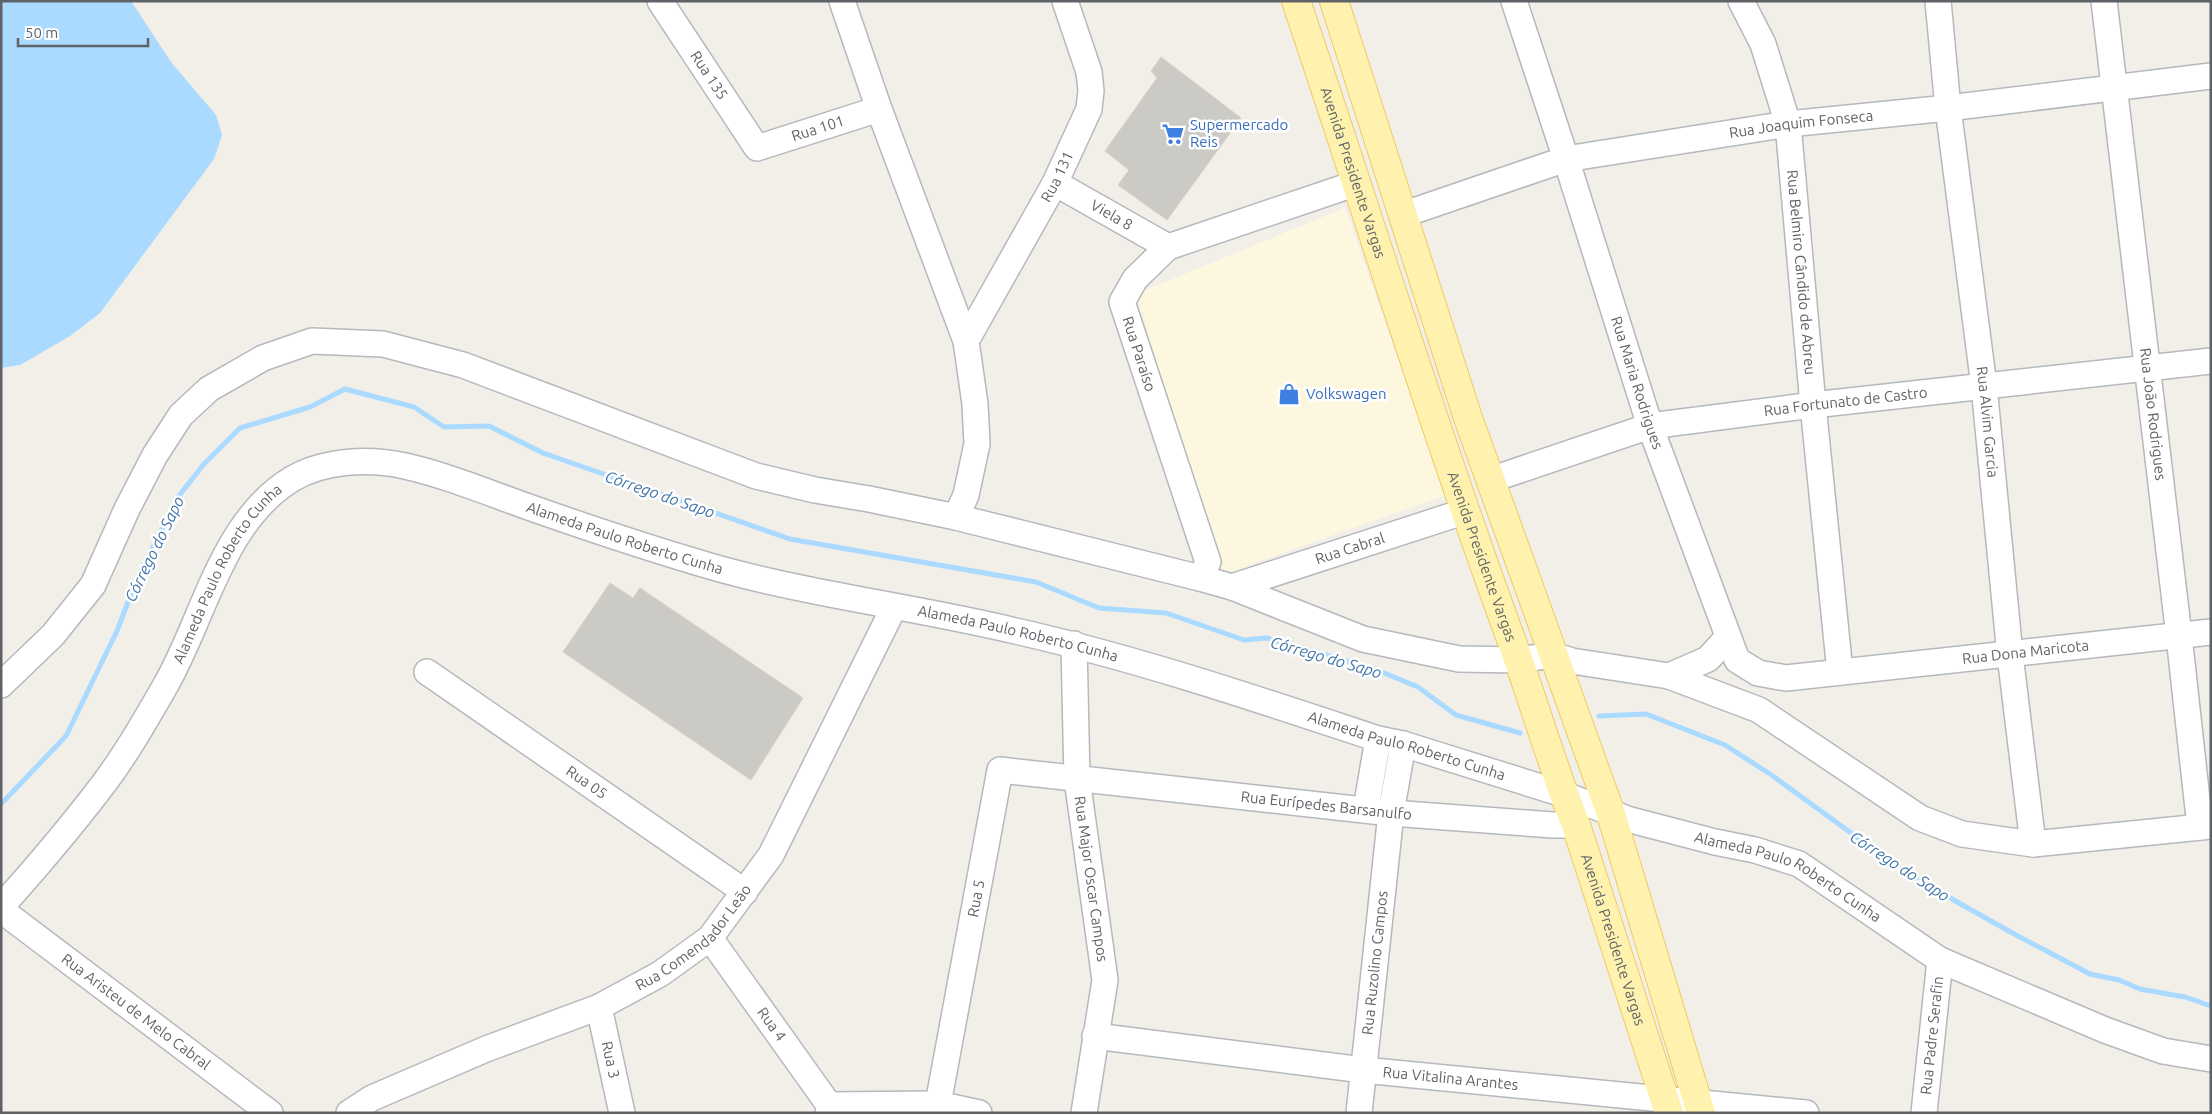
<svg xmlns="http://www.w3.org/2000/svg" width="2212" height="1114" viewBox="0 0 2212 1114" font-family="Ubuntu,sans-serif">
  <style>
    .commercial { fill: #fef7e0 }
    .water { fill: #aadaff }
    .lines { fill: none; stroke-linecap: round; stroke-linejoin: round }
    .stream { stroke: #aadaff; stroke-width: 5 }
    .building { fill: #cccac5; stroke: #d6d1c6 }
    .minor-casing { stroke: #b5b8bc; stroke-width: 28 }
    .major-casing { stroke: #f2c960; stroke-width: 30 }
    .minor { stroke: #fff; stroke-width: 25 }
    .major { stroke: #fff2af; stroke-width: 28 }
    .labels { text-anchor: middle; stroke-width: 5; stroke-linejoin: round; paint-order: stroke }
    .street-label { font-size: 15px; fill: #5f6368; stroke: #fff }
    .shop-label { font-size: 15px; fill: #366cbe; stroke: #fff; text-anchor: start }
    .water-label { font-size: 16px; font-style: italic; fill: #4174aa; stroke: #fff }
  </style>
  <rect width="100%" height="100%" fill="#f1efe8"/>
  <!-- commercial -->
  <path class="commercial" d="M1345 208 1446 495 1223 574 1136 294Z"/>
  <!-- water -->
  <path class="water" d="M1 1H131L171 62 216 115 222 135 214 159 100 313 70 336 20 365 1 368Z"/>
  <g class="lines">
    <!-- stream -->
    <path class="stream" d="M1599 716 1646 714 1725 745 1770 774 1909 875 2016 935 2090 974 2119 980 2140 989 2185 997 2211 1006
      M1 804 66 736 117 631 136 581 178 497 204 464 240 428 310 407 345 389 414 407 444 427 489 426 543 453 790 539 1036 582 1099 608 1166 613 1244 640 1266 638 1302 648 1377 670 1418 687 1456 715 1520 733"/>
  </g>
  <!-- building -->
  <path class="building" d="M1161 57 1241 118 1167 220 1118 185 1129 170 1105 151 1157 78 1151 71Z
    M610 583 633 598 640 588 803 698 751 780 563 652Z"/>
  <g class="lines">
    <!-- minor casing -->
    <g class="minor-casing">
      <g id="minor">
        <path id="s1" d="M660 1 757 148 879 109"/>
        <path d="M842 1 879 109 966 341 975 404 977 444 966 495 956 517"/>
        <path id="s2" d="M1514 1 1566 159 1650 426 1737 660 1758 673 1786 678 2211 632"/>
        <path id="s3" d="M1741 1 1763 44 1788 124 1813 405 1840 672"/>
        <path id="s4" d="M1938 1 1948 108 1984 386 2010 655 2033 844"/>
        <path id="s5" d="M2104 1 2179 636 2200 827"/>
        <path id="s6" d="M1055 183 1168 247"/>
        <path id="s7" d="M1402 215 1566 159 1788 124 1948 108 2211 76"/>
        <path id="s8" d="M966 341 1055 183 1089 109 1091 91 1089 72 1065 1"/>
        <path id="s9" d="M1490 480 1650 426 1813 405 2211 361"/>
        <path d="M1200 578 1208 562 1122 302 1135 279 1168 247 1357 183"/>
        <path id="s10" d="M1232 587 1466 511"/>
        <path id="s11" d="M1074 644 1077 779 1105 980 1084 1113"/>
        <path id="s12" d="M427 672 745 892"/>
        <path d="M1669 676 1708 659 1728 637"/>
        <path d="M1 685 53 635 93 585 127 509 155 455 181 415 209 389 263 358 312 341 383 344 463 365 756 476 815 490 869 499 956 517 1200 578 1232 587 1363 639 1459 659 1518 660 1553 655 1572 661 1669 676 1759 710 1920 818 1962 834 2033 844 2211 826"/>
        <path d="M1366 809 1378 739"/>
        <path id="s13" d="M1 907C36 868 70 828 102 786 125 756 145 721 164 688 204 620 221 522 292 479 324 460 369 458 405 466 445 475 484 491 523 505 588 528 654 550 720 569 819 596 921 608 1020 632 1142 660 1260 700 1378 739L1403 744 1563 794 1627 819 1715 842 1755 850 1799 864 1940 960 2105 1030 2163 1051 2211 1059"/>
        <path id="s14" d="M1 910 270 1113"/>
        <path id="s15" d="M710 938 829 1105 828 1113"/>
        <path id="s16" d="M599 1007 622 1113"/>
        <path id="s17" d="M1095 1036 1363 1070 1806 1113"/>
        <path id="s18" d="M938 1104 1000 770 1391 813 1553 825H1576"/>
        <path d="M829 1105 938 1104 979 1113"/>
        <path id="s19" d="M349 1113 372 1098 486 1049 599 1007 660 974 710 938 771 855 894 607"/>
        <path id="s20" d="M1359 1113 1391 813 1403 744"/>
        <path id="s21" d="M1924 1113 1940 960"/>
      </g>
    </g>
    <!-- major casing -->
    <g class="major-casing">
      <g id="major">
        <path id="s22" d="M1296 1C1367 211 1432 423 1508 631 1532 695 1550 761 1576 825L1669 1113"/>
        <path d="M1334 1 1468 418 1611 814 1701 1113"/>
      </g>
    </g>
    <!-- minor -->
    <use href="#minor" class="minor"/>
    <!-- major -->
    <use href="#major" class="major"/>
  </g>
  <!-- icons -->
  <defs>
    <g id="supermarket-bare" transform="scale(1.725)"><path d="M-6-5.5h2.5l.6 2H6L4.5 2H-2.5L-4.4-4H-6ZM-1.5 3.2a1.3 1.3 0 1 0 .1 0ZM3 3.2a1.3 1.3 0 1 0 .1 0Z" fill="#3f7fe0" stroke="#fff" stroke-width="2.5" paint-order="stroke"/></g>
    <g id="shop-bare" transform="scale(1.725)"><path d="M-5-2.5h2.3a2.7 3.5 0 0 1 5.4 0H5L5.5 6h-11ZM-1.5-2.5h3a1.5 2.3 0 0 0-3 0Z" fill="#3f7fe0" stroke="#fff" stroke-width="2.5" paint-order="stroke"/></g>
  </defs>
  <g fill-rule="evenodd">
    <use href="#supermarket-bare" x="1173" y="134"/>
    <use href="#shop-bare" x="1289" y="394"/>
  </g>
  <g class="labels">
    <!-- street labels -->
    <g class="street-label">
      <text dy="5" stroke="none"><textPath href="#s1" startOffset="89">Rua 135</textPath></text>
      <text dy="5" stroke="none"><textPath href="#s7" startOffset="411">Rua Joaquim Fonseca</textPath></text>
      <text dy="5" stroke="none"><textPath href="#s1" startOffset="240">Rua 101</textPath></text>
      <text dy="5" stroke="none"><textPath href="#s22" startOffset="181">Avenida Presidente Vargas</textPath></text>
      <text dy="5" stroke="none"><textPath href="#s8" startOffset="188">Rua 131</textPath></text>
      <text dy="5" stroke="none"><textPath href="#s6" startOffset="65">Viela 8</textPath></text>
      <text dy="5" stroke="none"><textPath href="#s3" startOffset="281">Rua Belmiro Cândido de Abreu</textPath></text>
      <text transform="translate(1139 354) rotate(72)" y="5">Rua Paraíso</text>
      <text dy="5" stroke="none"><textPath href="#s2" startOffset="401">Rua Maria Rodrigues</textPath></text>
      <text dy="5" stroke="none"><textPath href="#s9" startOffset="366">Rua Fortunato de Castro</textPath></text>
      <text dy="5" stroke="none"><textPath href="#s5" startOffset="416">Rua João Rodrigues</textPath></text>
      <text dy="5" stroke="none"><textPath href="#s4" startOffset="424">Rua Alvim Garcia</textPath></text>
      <text dy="5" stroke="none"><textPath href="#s13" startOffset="870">Alameda Paulo Roberto Cunha</textPath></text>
      <text dy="5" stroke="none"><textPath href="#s10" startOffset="124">Rua Cabral</textPath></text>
      <text dy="5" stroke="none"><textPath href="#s22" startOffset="586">Avenida Presidente Vargas</textPath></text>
      <text dy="5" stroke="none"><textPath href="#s13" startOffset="405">Alameda Paulo Roberto Cunha</textPath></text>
      <text dy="5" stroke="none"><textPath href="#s13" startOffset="1275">Alameda Paulo Roberto Cunha</textPath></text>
      <text dy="5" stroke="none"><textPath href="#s2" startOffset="990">Rua Dona Maricota</textPath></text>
      <text dy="5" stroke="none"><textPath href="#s13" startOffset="1680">Alameda Paulo Roberto Cunha</textPath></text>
      <text dy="5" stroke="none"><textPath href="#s12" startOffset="194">Rua 05</textPath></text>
      <text dy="5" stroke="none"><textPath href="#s18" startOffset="668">Rua Eurípedes Barsanulfo</textPath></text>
      <text dy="5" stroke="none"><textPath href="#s11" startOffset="236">Rua Major Oscar Campos</textPath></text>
      <text dy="5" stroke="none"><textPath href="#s13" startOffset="2085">Alameda Paulo Roberto Cunha</textPath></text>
      <text dy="5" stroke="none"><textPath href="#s18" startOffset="209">Rua 5</textPath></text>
      <text dy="5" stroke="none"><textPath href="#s19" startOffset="391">Rua Comendador Leão</textPath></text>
      <text dy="5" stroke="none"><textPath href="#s22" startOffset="991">Avenida Presidente Vargas</textPath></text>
      <text dy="5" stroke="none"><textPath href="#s20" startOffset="151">Rua Ruzolino Campos</textPath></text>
      <text dy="5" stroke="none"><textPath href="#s14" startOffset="169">Rua Aristeu de Melo Cabral</textPath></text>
      <text dy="5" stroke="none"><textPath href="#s15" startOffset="106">Rua 4</textPath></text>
      <text dy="5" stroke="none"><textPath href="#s21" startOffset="78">Rua Padre Serafin</textPath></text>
      <text dy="5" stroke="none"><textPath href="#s16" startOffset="54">Rua 3</textPath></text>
      <text dy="5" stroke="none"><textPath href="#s17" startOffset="358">Rua Vitalina Arantes</textPath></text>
    </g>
    <!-- shop labels -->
    <g class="shop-label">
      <text x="1190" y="130">Supermercado<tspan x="1190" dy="17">Reis</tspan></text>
      <text x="1306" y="399">Volkswagen</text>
    </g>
    <!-- water labels -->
    <g class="water-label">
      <text transform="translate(660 494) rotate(19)" y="6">Córrego do Sapo</text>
      <text transform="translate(154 549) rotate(-64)" y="6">Córrego do Sapo</text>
      <text transform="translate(1326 657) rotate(16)" y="6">Córrego do Sapo</text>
      <text transform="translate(1900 866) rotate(33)" y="6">Córrego do Sapo</text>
    </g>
  </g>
  <!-- border -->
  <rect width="2212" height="1114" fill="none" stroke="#5f6368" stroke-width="5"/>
  <!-- scale -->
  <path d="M18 38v8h130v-8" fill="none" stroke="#5f6368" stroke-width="2.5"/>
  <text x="25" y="38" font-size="15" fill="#5f6368" stroke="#ffffff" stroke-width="4" paint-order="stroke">50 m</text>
</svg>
